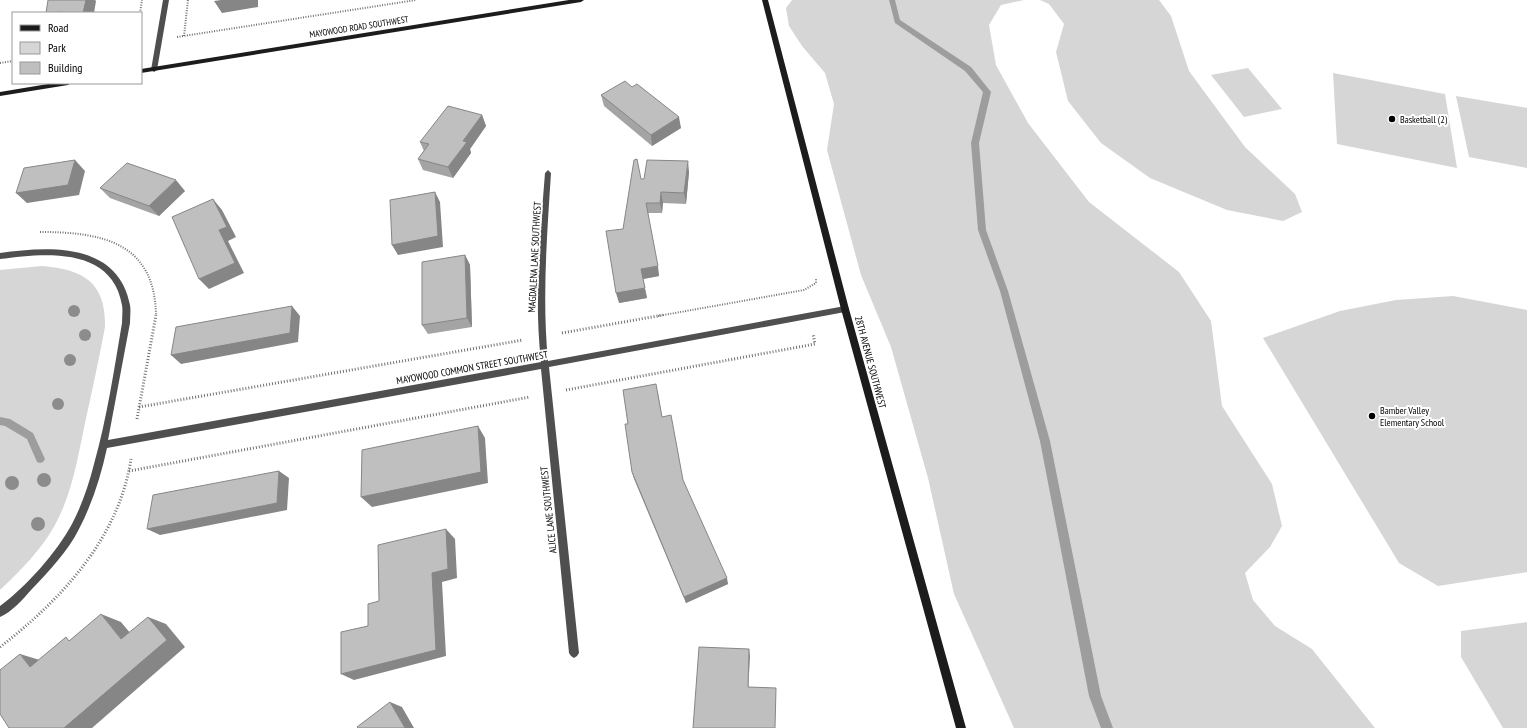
<svg xmlns="http://www.w3.org/2000/svg" width="1527" height="728" viewBox="0 0 1527 728" font-family="'PT Sans Narrow',sans-serif">
  <style>
    .green { fill: #d6d6d6 }
    .lines { fill: none; stroke-linecap: round; stroke-linejoin: round }
    .stream { fill: #9d9d9d; fill-rule: evenodd }
    .path-far1 { stroke: #717171; stroke-width: 2; stroke-dasharray: 1 1.5; stroke-linecap: butt }
    .path { stroke: #717171; stroke-width: 3; stroke-dasharray: 1 2; stroke-linecap: butt }
    .street { fill: #4f4f4f; fill-rule: evenodd }
    .secondary { fill: #1c1c1c; fill-rule: evenodd }
    .tree { fill: #8c8c8c }
    .wall { fill: #a4a4a4 }
    .shaded-wall { fill: #868686 }
    .building { fill: #bfbfbf; stroke: #868686 }
    .poi-dot { fill: #000; stroke: #fff; stroke-width: 1.5 }
    .labels { text-anchor: middle; stroke-width: 4; stroke-linejoin: round; paint-order: stroke }
    .far-street-label { font-size: 9px; fill: #000; stroke: #fff }
    .poi-label { font-size: 10px; fill: #000; stroke: #fff; text-anchor: start }
    .street-label { font-size: 10px; fill: #000; stroke: #fff }
  </style>
  <rect width="100%" height="100%" fill="#fff"/>
  <!-- green -->
  <path class="green" d="M792 0H1024L1001 5 989 25 996 65 1028 123 1089 202 1179 272 1211 321 1222 406 1272 484 1282 526 1270 547 1245 573 1253 600 1275 626 1312 649 1375 728H1014L954 594 928 478 891 347 861 275 827 150 834 104 825 73 802 46 789 26 786 8Z
    M1040 0H1159L1171 16 1189 71 1245 147 1295 194 1302 212 1283 221 1227 210 1150 178 1101 143 1068 101 1056 52 1064 24 1049 4Z
    M1248 68 1282 109 1244 117 1211 75Z
    M1333 73 1445 94 1457 168 1337 144Z
    M1456 96 1527 108V168L1469 157Z
    M42 266C84 269 106 283 105 327 99 359 92 391 85 423 78 457 72 494 55 525 41 550 21 570 0 590V270Z
    M1453 296 1527 310V572L1438 586 1399 563 1263 338 1340 311 1396 300Z
    M1527 622V728H1503L1461 657V631Z"/>
  <g class="lines">
    <!-- stream -->
    <path class="stream" d="M889 0H895L900 20 971 67 991 92 979 143 986 230 1008 291 1050 441 1101 696 1113 728H1101L1089 696 1040 441 1000 291 978 230 971 143 983 92 965 71 895 23Z
      M0 417 10 419 33 433 45 459 43 462 40 463 37 462 27 439 5 426 0 425Z"/>
    <!-- path-far1 -->
    <path class="path-far1" d="M140 13 142 0
      M184 36 188 0
      M177 37 416 0
      M0 63 13 61
      M40 232C102 232 155 242 156 316
      M658 316 804 290 816 283V278"/>
    <!-- path -->
    <path class="path" d="M562 333 663 315
      M566 390 815 344 813 334
      M139 407 523 340
      M137 419 156 315
      M129 471 530 397
      M0 647C61 600 119 538 131 459"/>
    <!-- street -->
    <path class="street" d="M163 0H169L157 70 154 72 151 70Z
      M548 170 551 173C547 236 542 298 548 361L845 306 848 307 849 309 848 311 845 312 549 367 579 653 577 656 574 658 571 656 569 653 541 369 107 448C101 476 92 504 79 529 68 551 49 571 32 589 23 599 12 612 0 617V606C26 587 57 552 72 524 82 505 89 484 94 464 107 418 114 370 122 323 122 317 123 311 122 305 112 246 44 253 0 259V253C49 246 118 242 130 305 131 311 130 317 130 323L108 440 541 362C534 298 540 237 545 173Z"/>
    <!-- secondary -->
    <path class="secondary" d="M569 0H584L581 2 141 73V69Z
      M762 0H768L849 309 966 728H956L841 309Z
      M54 83H71L68 85 0 96V92Z"/>
  </g>
  <!-- trees -->
  <g class="tree">
    <circle cx="74" cy="311" r="6"/>
    <circle cx="85" cy="335" r="6"/>
    <circle cx="70" cy="360" r="6"/>
    <circle cx="58" cy="404" r="6"/>
    <circle cx="44" cy="480" r="7"/>
    <circle cx="12" cy="483" r="7"/>
    <circle cx="38" cy="524" r="7"/>
  </g>
  <!-- wall -->
  <path class="wall" d="M601 95 681 128 652 146 604 106Z
    M482 115 486 126 470 149 471 153 453 178 423 170 418 159 424 151 420 142Z
    M689 172 686 204 663 203 662 213H648L659 276 643 279 647 298 619 303 623 229 641 179H644Z
    M100 188 185 191 159 216 110 198Z
    M465 255 470 265 472 327 428 334 422 325Z
    M658 393 662 417 683 481 728 584 686 603 634 479 632 472 628 424Z"/>
  <!-- shaded-wall -->
  <path class="shaded-wall" d="M84 0H95L96 1 94 13H83Z
    M221 0H258V7L222 13 214 1Z
    M482 115 486 126 470 149 471 153 453 178 448 167 463 141Z
    M679 117 681 128 652 146 651 135Z
    M75 160 85 171 79 195 27 203 16 193Z
    M688 161 689 172 686 204 684 193Z
    M176 180 185 191 159 216 149 206Z
    M435 192 440 202 443 247 398 255 392 245Z
    M661 192 663 203 662 213 660 203Z
    M213 199 222 210 236 237 228 241 244 273 209 289 199 279Z
    M465 255 470 265 472 327 467 318Z
    M658 266 659 276 643 279 647 298 619 303 616 293 641 269Z
    M292 306 300 316 298 342 181 364 171 355Z
    M478 426 485 438 488 483 372 507 361 497Z
    M279 471 289 478 287 510 160 535 147 529Z
    M446 529 455 539 457 578 442 582 446 656 354 680 341 674 432 573Z
    M727 578 728 584 686 603 684 597Z
    M101 614 121 622 141 646 121 639Z
    M148 617 166 624 185 647 92 728H64Z
    M749 649 750 656 748 693V687Z
    M20 654 43 661 30 667Z
    M390 702 402 707 414 728H405Z"/>
  <!-- building -->
  <path class="building" d="M48 0H86L83 13H60V12L55 13H46Z
    M625 81 632 87 637 84 679 117 651 135 601 95Z
    M448 106 482 115 463 141 467 142 448 167 418 159 429 144 420 142Z
    M637 159 641 179H644L647 160 688 161 684 193 661 192 660 203H646L658 266 641 269 645 288 616 293 606 231 623 229 634 160Z
    M75 160 68 185 16 193 24 168Z
    M127 163 176 180 149 206 100 188Z
    M435 192 438 236 392 245 390 200Z
    M213 199 227 227 219 230 235 263 199 279 172 217Z
    M465 255 467 318 422 325V262Z
    M292 306 290 333 171 355 176 327Z
    M656 384 662 417 671 415 683 480 727 578 684 597 632 472 625 424H628L623 390Z
    M478 426 481 472 361 497 362 450Z
    M279 471 277 503 147 529 153 495Z
    M446 529 448 569 432 573 436 650 341 674V632L368 626V604L379 601 378 545Z
    M101 614 121 639 148 617 167 640 64 728H9L0 714V670L20 654 30 667 66 637 69 641Z
    M699 647 749 649 748 687 776 688 775 728H693Z
    M390 702 405 728H358L357 727Z"/>
  <!-- markers -->
  <g class="poi-dot">
    <circle cx="1392" cy="119" r="4"/>
    <circle cx="1372" cy="416" r="4"/>
  </g>
  <g class="labels">
    <!-- far-street labels -->
    <g class="far-street-label">
      <text transform="translate(359 27) rotate(-9)" y="3">MAYOWOOD ROAD SOUTHWEST</text>
    </g>
    <!-- poi labels -->
    <g class="poi-label">
      <text x="1400" y="123">Basketball (2)</text>
      <text x="1380" y="414">Bamber Valley<tspan x="1380" dy="12">Elementary School</tspan></text>
    </g>
    <!-- street labels -->
    <g class="street-label">
      <text transform="translate(534 257) rotate(-87)" y="4">MAGDALENA LANE SOUTHWEST</text>
      <text transform="translate(871 362) rotate(75)" y="4">28TH AVENUE SOUTHWEST</text>
      <text transform="translate(472 367) rotate(-10)" y="4">MAYOWOOD COMMON STREET SOUTHWEST</text>
      <text transform="translate(548 510) rotate(-96)" y="4">ALICE LANE SOUTHWEST</text>
    </g>
  </g>
  <!-- legend -->
  <rect x="12" y="12" width="130" height="72" fill="#ffffff" stroke="#999999"/>
  <rect x="20" y="25" width="20" height="6" fill="#1c1c1c" stroke="#999999"/>
  <text x="48" y="32" font-size="12" fill="#000000">Road</text>
  <rect x="20" y="42" width="20" height="12" fill="#d6d6d6" stroke="#999999"/>
  <text x="48" y="52" font-size="12" fill="#000000">Park</text>
  <rect x="20" y="62" width="20" height="12" fill="#bfbfbf" stroke="#999999"/>
  <text x="48" y="72" font-size="12" fill="#000000">Building</text>
</svg>
